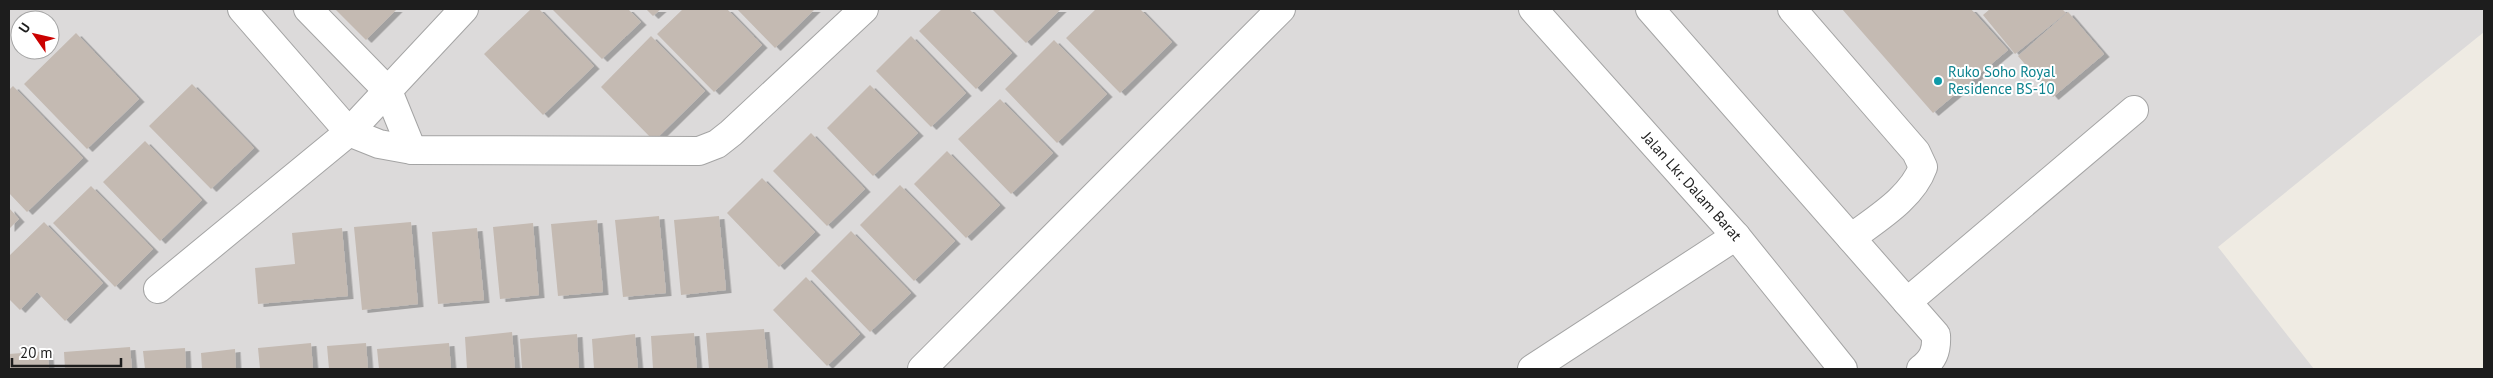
<svg xmlns="http://www.w3.org/2000/svg" width="2493" height="378" viewBox="0 0 2493 378" font-family="'PT Sans',sans-serif">
  <style>
    .residential { fill: #dcdada; fill-rule: evenodd }
    .building { fill: #c4bab2; filter: url(#shadow) }
    .lines { fill: none; stroke-linecap: round; stroke-linejoin: round }
    .minor-casing { stroke: #a4a4a4; stroke-width: 30 }
    .minor { stroke: #fff; stroke-width: 28 }
    .culture-dot { fill: #0f9aa8; stroke: #fff; stroke-width: 2 }
    .labels { text-anchor: middle; stroke-width: 4; stroke-linejoin: round; paint-order: stroke }
    .culture-label { font-size: 15px; fill: #0d838f; stroke: #fff; text-anchor: start }
    .street-label { font-size: 15px; fill: #1d1d1d; stroke: #fff }
  </style>
  <defs>
    <filter id="shadow"><feDropShadow dx="5.5" dy="3" stdDeviation="0" flood-color="#0004"/></filter>
  </defs>
  <rect width="100%" height="100%" fill="#efebe3"/>
  <!-- residential -->
  <path class="residential" d="M9 9H2484V32L2218 247 2314 369H9ZM20 20H50V50H20Z"/>
  <!-- building -->
  <path class="building" d="M335 9H397L366 40Z
    M531 9H539L594 66 543 115 484 54Z
    M552 9H628L641 22 602 59Z
    M646 9H661L653 16Z
    M683 9H727L762 45 714 92 657 34Z
    M737 9H815L775 48Z
    M942 9H969L1012 53 976 89 919 31Z
    M992 9H1061L1026 43Z
    M1096 9H1140L1172 42 1120 93 1066 38Z
    M1842 9H1971L2008 50 1933 113Z
    M1990 9H2062L2066 13 2015 54 1983 15Z
    M2068 12 2104 54 2053 97 2018 56Z
    M76 33 139 99 87 149 24 84Z
    M651 36 705 91 654 141 601 87Z
    M911 36 966 93 931 127 876 71Z
    M1054 40 1107 94 1057 143 1005 89Z
    M192 84 254 148 211 189 149 126Z
    M870 85 918 133 873 176 827 128Z
    M13 86 83 158 27 212 9 193V90Z
    M1000 99 1053 153 1011 194 958 139Z
    M811 133 865 189 827 226 773 171Z
    M145 141 202 200 160 241 103 182Z
    M947 151 1000 205 966 238 914 184Z
    M762 178 815 232 779 267 727 213Z
    M900 185 955 241 914 281 860 225Z
    M91 186 153 249 115 287 53 223Z
    M9 208 19 219 9 229Z
    M659 216 666 293 623 297 615 220Z
    M719 216 726 290 681 295 674 220Z
    M597 220 603 292 558 296 551 224Z
    M44 222 103 283 65 321 37 292 20 310 9 299V256Z
    M411 222 418 304 362 310 354 227Z
    M533 223 539 295 500 299 493 227Z
    M342 228 348 296 258 304 255 268 295 264 292 233Z
    M477 228 484 300 438 304 432 232Z
    M851 231 911 293 870 332 811 271Z
    M806 277 860 334 827 366 773 310Z
    M764 329 768 369H709L706 333Z
    M512 332 515 369H467L465 337Z
    M694 333 697 369H653L651 336Z
    M577 334 579 369H522L520 339Z
    M635 334 638 369H594L592 339Z
    M311 343 313 369H260L258 348Z
    M366 343 368 369H329L327 346Z
    M449 343 451 369H379L377 349Z
    M130 347 132 369H65L64 352Z
    M185 348 186 369H145L143 351Z
    M235 349 236 369H202L201 353Z
    M48 351 49 369H9V354Z"/>
  <g class="lines">
    <!-- minor casing -->
    <g class="minor-casing">
      <g id="minor">
        <path d="M242 9 349 132 379 144 412 150 699 151 717 144 731 133 864 9"/>
        <path d="M308 9 388 91 412 150"/>
        <path id="s1" d="M1533 9 1736 236 1843 369"/>
        <path d="M1650 9 1936 335C1937 351 1933 360 1921 369"/>
        <path d="M1792 9 1916 152 1923 167C1912 198 1876 219 1851 238"/>
        <path d="M158 289 349 132 464 9"/>
        <path d="M1907 302 2134 110"/>
        <path d="M922 369 1281 9"/>
        <path d="M1532 369 1736 236"/>
      </g>
    </g>
    <!-- minor -->
    <use href="#minor" class="minor"/>
  </g>
  <!-- markers -->
  <circle class="culture-dot" cx="1938" cy="81" r="5"/>
  <g class="labels">
    <!-- culture labels -->
    <g class="culture-label">
      <text x="1948" y="77">Ruko Soho Royal<tspan x="1948" dy="17">Residence BS-10</tspan></text>
    </g>
    <!-- street labels -->
    <g class="street-label">
      <text dy="5" stroke="none"><textPath href="#s1" startOffset="238">Jalan Lkr. Dalam Barat</textPath></text>
    </g>
  </g>
  <!-- border -->
  <rect width="2493" height="378" fill="none" stroke="#1d1d1d" stroke-width="20"/>
  <!-- north arrow -->
  <g transform="translate(35 35) rotate(304)"><circle r="24" fill="#ffffff" stroke="#a5a5a5"/>
  <path d="M0-4L9 19L0 12L-9 19Z" fill="#cb0100"/>
  <text y="-8" font-size="14" font-weight="bold" text-anchor="middle" fill="#1d1d1d">U</text>
  </g>
  <!-- scale -->
  <path d="M12 358v8h109v-8" fill="none" stroke="#1d1d1d" stroke-width="2.5"/>
  <text x="20" y="358" font-size="15" fill="#1d1d1d" stroke="#ffffff" stroke-width="4" paint-order="stroke">20 m</text>
</svg>
